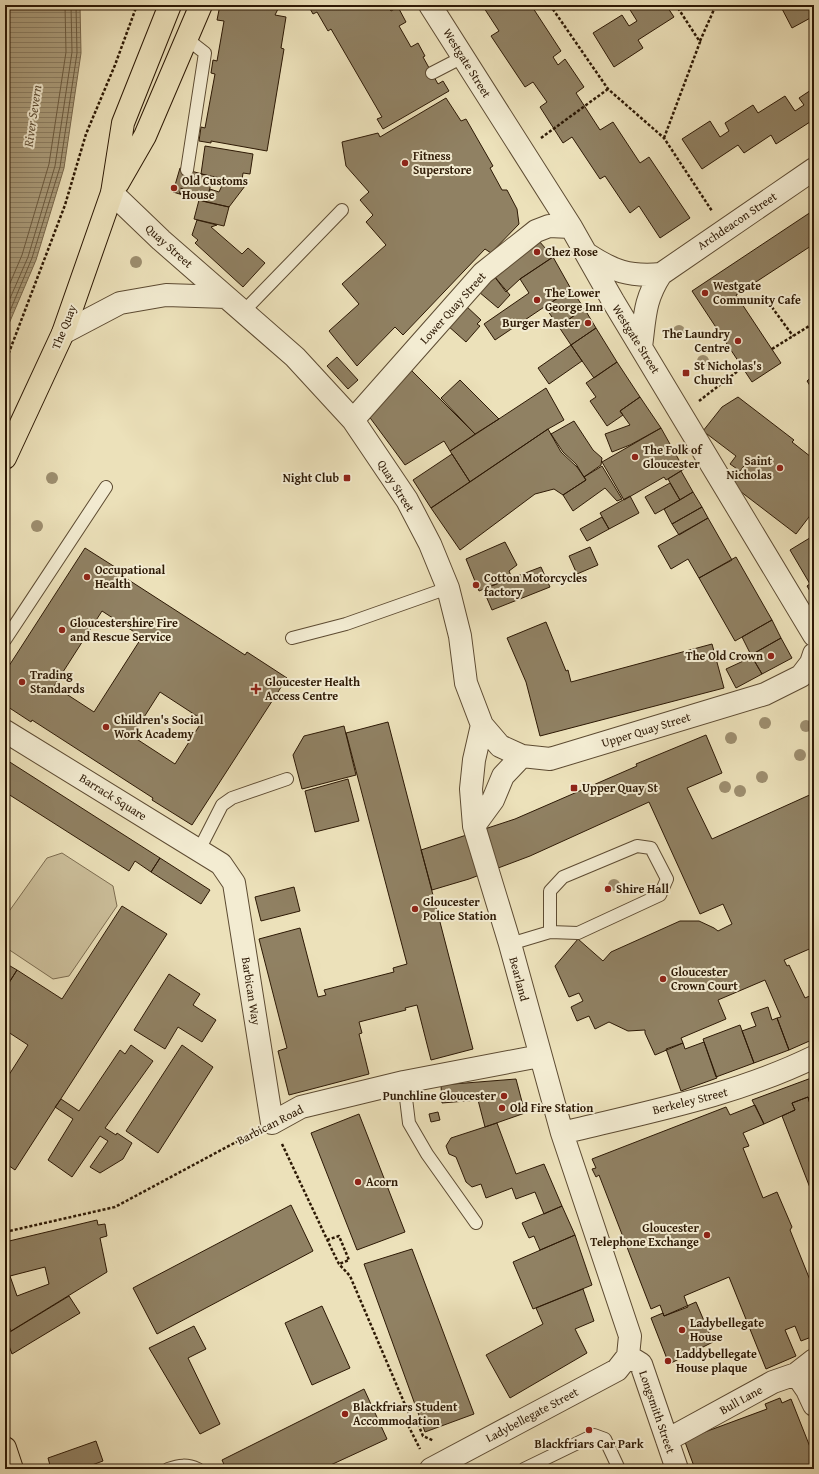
<svg xmlns="http://www.w3.org/2000/svg" width="819" height="1474" viewBox="0 0 819 1474" font-family="'Gentium Book Plus',serif">
  <style>
    .pitch { fill: #ccbf9b; stroke: #7c6c50 }
    .water { fill: url(#water-rules); stroke: #79684c }
    .lines { fill: none; stroke-linecap: round; stroke-linejoin: round }
    .shore { stroke: #6c5b40; stroke-width: 1 }
    .building { fill: #908163; stroke: #2d1905; fill-rule: evenodd }
    .lane-casing { stroke: #5d4b32; stroke-width: 14 }
    .street-casing { stroke: #5d4b32; stroke-width: 24 }
    .primary-casing { stroke: #2d1905; stroke-width: 24 }
    .path { stroke: #2d1905; stroke-width: 2.5; stroke-dasharray: 3 2; stroke-linecap: butt }
    .lane { stroke: #f3ecd2; stroke-width: 12 }
    .street { stroke: #f3ecd2; stroke-width: 22 }
    .primary { stroke: #ece1ba; stroke-width: 22 }
    .tree { fill: #9d8e6f }
    .poi-dot { fill: #8f2418; stroke: #f3ecd2; stroke-width: 1.5 }
    .labels { text-anchor: middle; stroke-width: 4; stroke-linejoin: round; paint-order: stroke }
    .street-label { font-size: 12px; fill: #2d1905; stroke: #f3ecd2 }
    .poi-label { font-size: 12px; font-weight: bold; fill: #2d1905; stroke: #f3ecd2; text-anchor: start }
    .water-label { font-size: 13px; font-style: italic; fill: #5f4e35; stroke: #f3ecd2 }
  </style>
  <defs>
    <pattern id="water-rules" width="6" height="5" patternUnits="userSpaceOnUse"><rect width="6" height="5" fill="#ab9d7c"/><path d="M0 2.5h6" fill="none" stroke="#8c7f64"/></pattern>
  </defs>
  <rect width="100%" height="100%" fill="#ece1ba"/>
  <filter id="stains"><feTurbulence type="fractalNoise" baseFrequency=".005" numOctaves="4"/><feColorMatrix values="0 0 0 0 .2 0 0 0 0 .09 0 0 0 0 .02 0 0 0 .5 -.17"/></filter>
  <radialGradient id="worn" r=".72"><stop offset=".6" stop-color="#630" stop-opacity="0"/><stop offset="1" stop-color="#630" stop-opacity=".3"/></radialGradient>
  <!-- pitch -->
  <path class="pitch" d="M62 853 113 886 117 906 69 976 53 979 5 947V917L47 858Z"/>
  <!-- water -->
  <path class="water" d="M5 5H80L81 53 64 168 36 260 5 333Z"/>
  <g class="lines">
    <!-- shore -->
    <path class="shore" d="M5 295 22 255 49 164 66 52 65 5
      M5 310 28 257 55 166 72 52 71 5
      M5 323 32 258 60 167 77 53 76 5"/>
  </g>
  <!-- building -->
  <path class="building" d="M220 5H280L275 15 286 17 281 48 284 49 267 151 211 141V143L199 141 201 127 205 128 215 74 211 73 213 60 217 61 224 21 217 20Z
    M308 5H387L391 11 398 7 406 22 399 26 411 47 418 43 425 56 423 57 438 84 443 81 449 91 383 129 377 119 382 117 331 29 328 31 317 12 313 14Z
    M488 5H531L561 51 553 57 558 65 565 59 584 87 576 93 600 130 613 122 640 163 649 157 690 218 660 238 639 206 630 213 605 176 600 179 572 137 563 143 540 107 547 102 533 82 525 87 491 36 499 31 484 8Z
    M627 5H666L674 17 638 40 643 48 614 67 593 33 622 15 629 26 637 21Z
    M780 5H814V16L792 28Z
    M814 88V121L813 120 776 144 771 135 744 153 738 145 702 169 682 139 710 121 720 137 729 131 725 123 753 105 758 113 785 96 795 111 804 105 799 98Z
    M446 98 461 121 466 119 493 166 490 168 502 190H507L517 209 519 224 491 253 485 249 403 335 395 327 357 366 329 331 359 304 342 284 386 245 366 222 373 215 360 200 369 192 346 166 342 142 378 133 380 137Z
    M205 146 253 154 250 174 243 173 242 180 229 178V179H225L201 174Z
    M180 168 213 177 206 202 173 192Z
    M229 178 248 182 229 207 206 202 210 189 219 192 225 179H229Z
    M199 200 229 207 224 226 194 219Z
    M814 210V244L736 295 781 363 752 382 692 291Z
    M197 220 217 225 211 227 242 254 248 248 265 263 243 287 195 243 198 240 192 235Z
    M539 241 553 257 520 279 506 292 494 276Z
    M553 257 571 289 495 340 484 324 529 293 520 279Z
    M494 276 510 295 498 308 479 292Z
    M571 289 584 308 559 327 545 307Z
    M465 305 481 320 477 324 480 326 466 342 447 325Z
    M584 308 596 328 571 345 559 327Z
    M596 328 617 362 594 378 571 345Z
    M571 345 582 361 549 384 538 368Z
    M337 357 358 380 348 389 327 366Z
    M617 362 640 397 620 411 623 415 607 426 590 401 596 397 586 383Z
    M409 368 475 434 450 451 444 441 405 465 368 415Z
    M814 375V392L807 381Z
    M460 380 499 419 475 434 441 398Z
    M546 388 564 420 548 429 470 482 450 451Z
    M640 397 661 428 630 445 612 452 605 434 630 425 620 411Z
    M738 397 794 440 792 442 811 457 814 456V514L812 513 796 534 732 485 749 464 747 462 740 471 730 464 736 456 703 431 722 407Z
    M574 421 593 450 602 458 601 465 584 477 576 464 563 452 551 434Z
    M661 428 684 469 666 480 664 477 624 500 602 462Z
    M548 429 561 452 577 467 586 480 563 495 554 489 535 494 460 550 431 508Z
    M452 454 470 482 431 508 413 480Z
    M602 466 622 499 617 501 605 488 573 511 563 495 586 480 584 477Z
    M681 471 693 492 680 500 668 479Z
    M670 483 680 500 655 514 645 497Z
    M693 492 702 507 672 524 664 509Z
    M630 496 639 513 609 529 600 513Z
    M702 507 708 518 679 535 672 524Z
    M602 517 609 529 587 541 580 529Z
    M708 518 732 560 699 578 688 559 671 569 658 546Z
    M814 531V581L810 584 790 550 813 536 811 533Z
    M505 542 517 565 509 571 512 578 479 591 466 559Z
    M590 547 598 565 577 574 569 556Z
    M85 548 126 574 124 577 245 655 247 652 287 678 192 825 152 800 153 798 32 720 31 722 5 705V672ZM102 611 142 637 94 712 54 686ZM160 692 203 720 175 764 132 736Z
    M736 557 772 620 735 641 699 578Z
    M541 567 550 587 492 610 483 589Z
    M814 581V598L807 586Z
    M772 620 781 638 751 655 742 637Z
    M546 622 566 671 568 670 571 682 712 644 724 688 540 736 526 682 507 638Z
    M781 638 792 658 762 674 751 655Z
    M752 657 762 674 736 688 726 669Z
    M388 722 473 1049 431 1060 417 1005 405 1008 406 1010 359 1022 362 1033 359 1034 369 1074 289 1095 278 1051 287 1048 259 939 300 928 318 997 326 995 324 990 394 972 393 968 407 964 346 733Z
    M344 726 356 775 302 789 293 755 304 736Z
    M706 735 722 773 687 788 712 839 814 793V947L784 960 787 966 789 965 805 998 814 994V1039L789 1050 777 1018 781 1017 765 980 718 1000 726 1019 681 1038 683 1043 655 1055 645 1033V1030L628 1031 609 1022 595 1029 589 1016 577 1021 571 1007 583 1001 579 993 569 997 555 966 578 939 603 961 611 952 680 921H699L714 928 718 931 732 924 723 904 700 914 649 802 530 856 469 879 432 890 421 850 515 819 637 766 636 764Z
    M5 759 160 858 151 872 135 861 129 871 5 792Z
    M348 779 359 821 315 832 305 791Z
    M160 858 210 890 201 904 151 872Z
    M294 887 300 911 261 921 255 897Z
    M122 906 167 934 15 1170 5 1163V1081L28 1045 5 1030V989L17 970 62 999Z
    M5 963 17 970 5 989Z
    M169 974 200 994 193 1005 216 1020 202 1042 178 1027 165 1049 134 1030Z
    M768 1007 772 1020 777 1018 789 1050 754 1063 742 1031 756 1026 751 1013Z
    M740 1025 754 1063 716 1077 703 1039Z
    M704 1042 717 1078 681 1091 666 1049 683 1043 685 1049Z
    M131 1045 153 1061 105 1128 116 1135 117 1133 132 1143 123 1159 100 1173 90 1167 108 1141 100 1136 72 1177 48 1160 73 1119 55 1107 61 1099 79 1111 120 1050 125 1054Z
    M182 1045 213 1067 158 1153 126 1131Z
    M814 1077V1102L810 1104 808 1097 792 1103 795 1110 764 1124 752 1100Z
    M516 1079 525 1113 485 1127 478 1100 442 1103 441 1085Z
    M808 1097 810 1104 814 1102V1198L782 1116 795 1110 792 1103Z
    M755 1105 764 1124 743 1133 749 1146 743 1148 763 1198 777 1192 792 1227 790 1230 814 1290V1320H812L814 1336 801 1341 795 1326 785 1330 796 1356 766 1369 729 1277 684 1296 688 1307 664 1316 660 1305 651 1309 599 1175 596 1177 592 1169 596 1168 592 1159 726 1107 730 1115Z
    M438 1112 440 1120 431 1122 429 1114Z
    M359 1114 405 1232 357 1250 311 1133Z
    M497 1123 516 1174 544 1164 562 1206 544 1214 535 1192 516 1199 512 1188 486 1198 481 1184 472 1187 466 1182 456 1157 449 1154 446 1146 451 1138Z
    M291 1205 313 1251 157 1334 133 1288Z
    M562 1206 575 1235 540 1250 534 1236 529 1238 522 1223Z
    M97 1220 98 1225 105 1224 107 1236 100 1238 107 1272 11 1331 5 1318V1242ZM45 1267 49 1284 17 1296 10 1276Z
    M575 1235 592 1285 533 1309 513 1262Z
    M412 1249 474 1414 425 1432 364 1264Z
    M583 1289 594 1321 575 1329 587 1353 510 1398 486 1355 543 1324 536 1308Z
    M69 1296 80 1313 12 1354 5 1335Z
    M696 1302 713 1342 669 1364 651 1318 663 1313 664 1316Z
    M322 1306 350 1368 312 1385 285 1323Z
    M194 1326 206 1349 188 1358 220 1424 200 1434 149 1348Z
    M364 1389 387 1439 322 1469H226L222 1460Z
    M780 1398 782 1403 791 1399 814 1457V1469H695L685 1442 686 1439 767 1409 765 1404Z
    M96 1441 103 1461 81 1469H51L48 1458Z"/>
  <g class="lines">
    <!-- lane casing -->
    <g class="lane-casing">
      <path id="lane" d="M432 73 463 57
        M187 170 205 53 187 39
        M243 312 342 210
        M292 638 346 624 448 588
        M5 640 106 487
        M199 850 222 805 232 798 287 779
        M510 944 550 932V891L563 877 637 846 651 848 667 879 660 895 578 933 550 932
        M404 1082 409 1123 427 1154 476 1223
        M168 1469C179 1465 187 1464 198 1469
        M524 1469 594 1435 605 1439 619 1469"/>
    </g>
    <!-- street casing -->
    <g class="street-casing">
      <path id="street" d="M430 5 571 227 613 301 814 635
        M112 193 161 240 295 357 353 420 407 500 430 544 448 588 460 636 466 683 482 725 500 746 522 756 550 759 765 694 801 676 811 663 814 654
        M587 254C613 271 629 277 661 274
        M63 333 120 303 166 295 226 297
        M641 347C645 317 644 300 661 274L814 169
        M353 420 483 273 536 231 549 226 571 227
        M482 725 474 760 471 789 474 826 510 944 562 1133 630 1336 628 1356 641 1364 677 1469
        M5 731 221 864 234 883 272 1123 301 1107 404 1082 540 1056
        M474 826 493 800 503 776 522 756
        M562 1133C647 1112 734 1096 814 1057
        M796 1374 807 1390 814 1405
        M667 1440 773 1382 796 1374 814 1360
        M431 1469 617 1370 628 1356"/>
    </g>
    <!-- primary casing -->
    <g class="primary-casing">
      <path id="primary" d="M118 183 145 136 201 5
        M5 458 63 333 112 193 123 123 170 5
        M5 1448 12 1469"/>
    </g>
    <!-- path -->
    <path class="path" d="M550 5 608 89 664 138 712 211
      M700 41 716 5
      M541 138 608 89
      M664 138 700 42 676 5
      M180 194 182 188
      M763 295 793 336
      M772 349 814 323
      M5 363 65 205 86 134 115 65 137 5
      M699 401 743 367
      M282 1144 333 1252 339 1264 350 1276 412 1421 407 1423 420 1449
      M5 1232 115 1207 251 1134
      M327 1240 339 1236 349 1260 339 1264
      M412 1421 416 1419 423 1436 434 1441"/>
    <!-- lane -->
    <use href="#lane" class="lane"/>
    <!-- street -->
    <use href="#street" class="street"/>
    <!-- primary -->
    <use href="#primary" class="primary"/>
  </g>
  <!-- trees -->
  <g class="tree">
    <circle cx="136" cy="262" r="6"/>
    <circle cx="679" cy="331" r="6"/>
    <circle cx="703" cy="361" r="6"/>
    <circle cx="52" cy="478" r="6"/>
    <circle cx="37" cy="526" r="6"/>
    <circle cx="765" cy="723" r="6"/>
    <circle cx="806" cy="726" r="6"/>
    <circle cx="731" cy="738" r="6"/>
    <circle cx="800" cy="755" r="6"/>
    <circle cx="762" cy="777" r="6"/>
    <circle cx="725" cy="787" r="6"/>
    <circle cx="740" cy="791" r="6"/>
    <circle cx="614" cy="885" r="6"/>
  </g>
  <!-- markers -->
  <g class="poi-dot">
    <circle cx="405" cy="163" r="4"/>
    <circle cx="174" cy="188" r="4"/>
    <circle cx="537" cy="252" r="4"/>
    <circle cx="705" cy="293" r="4"/>
    <circle cx="537" cy="300" r="4"/>
    <circle cx="588" cy="323" r="4"/>
    <circle cx="738" cy="341" r="4"/>
    <rect x="682" y="369" width="8" height="8" rx="2"/>
    <circle cx="635" cy="457" r="4"/>
    <circle cx="780" cy="468" r="4"/>
    <rect x="343" y="474" width="8" height="8" rx="2"/>
    <circle cx="87" cy="577" r="4"/>
    <circle cx="476" cy="585" r="4"/>
    <circle cx="62" cy="630" r="4"/>
    <circle cx="771" cy="656" r="4"/>
    <circle cx="22" cy="682" r="4"/>
    <path d="M254 683h4v4h4v4h-4v4h-4v-4h-4v-4h4z"/>
    <circle cx="106" cy="727" r="4"/>
    <rect x="570" y="784" width="8" height="8" rx="2"/>
    <circle cx="608" cy="889" r="4"/>
    <circle cx="415" cy="909" r="4"/>
    <circle cx="663" cy="979" r="4"/>
    <circle cx="504" cy="1096" r="4"/>
    <circle cx="502" cy="1108" r="4"/>
    <circle cx="358" cy="1182" r="4"/>
    <circle cx="707" cy="1235" r="4"/>
    <circle cx="682" cy="1330" r="4"/>
    <circle cx="668" cy="1361" r="4"/>
    <circle cx="345" cy="1414" r="4"/>
    <circle cx="589" cy="1430" r="4"/>
  </g>
  <g class="labels">
    <!-- street labels -->
    <g class="street-label">
      <text transform="translate(467 63) rotate(58)" y="4">Westgate Street</text>
      <text transform="translate(737 221) rotate(-34)" y="4">Archdeacon Street</text>
      <text transform="translate(169 246) rotate(42)" y="4">Quay Street</text>
      <text transform="translate(453 308) rotate(-48)" y="4">Lower Quay Street</text>
      <text transform="translate(64 327) rotate(-68)" y="4">The Quay</text>
      <text transform="translate(636 339) rotate(58)" y="4">Westgate Street</text>
      <text transform="translate(396 486) rotate(58)" y="4">Quay Street</text>
      <text transform="translate(646 730) rotate(-17)" y="4">Upper Quay Street</text>
      <text transform="translate(113 797) rotate(32)" y="4">Barrack Square</text>
      <text transform="translate(519 979) rotate(75)" y="4">Bearland</text>
      <text transform="translate(251 991) rotate(81)" y="4">Barbican Way</text>
      <text transform="translate(690 1101) rotate(-14)" y="4">Berkeley Street</text>
      <text transform="translate(270 1125) rotate(-27)" y="4">Barbican Road</text>
      <text transform="translate(741 1400) rotate(-29)" y="4">Bull Lane</text>
      <text transform="translate(657 1412) rotate(71)" y="4">Longsmith Street</text>
      <text transform="translate(532 1415) rotate(-28)" y="4">Ladybellegate Street</text>
    </g>
    <!-- poi labels -->
    <g class="poi-label">
      <text x="413" y="160">Fitness<tspan x="413" dy="14">Superstore</tspan></text>
      <text x="182" y="185">Old Customs<tspan x="182" dy="14">House</tspan></text>
      <text x="545" y="256">Chez Rose</text>
      <text x="713" y="290">Westgate<tspan x="713" dy="14">Community Cafe</tspan></text>
      <text x="545" y="297">The Lower<tspan x="545" dy="14">George Inn</tspan></text>
      <text x="580" y="327" text-anchor="end">Burger Master</text>
      <text x="730" y="338" text-anchor="end">The Laundry<tspan x="730" dy="14">Centre</tspan></text>
      <text x="694" y="370">St Nicholas's<tspan x="694" dy="14">Church</tspan></text>
      <text x="643" y="454">The Folk of<tspan x="643" dy="14">Gloucester</tspan></text>
      <text x="772" y="465" text-anchor="end">Saint<tspan x="772" dy="14">Nicholas</tspan></text>
      <text x="339" y="482" text-anchor="end">Night Club</text>
      <text x="95" y="574">Occupational<tspan x="95" dy="14">Health</tspan></text>
      <text x="484" y="582">Cotton Motorcycles<tspan x="484" dy="14">factory</tspan></text>
      <text x="70" y="627">Gloucestershire Fire<tspan x="70" dy="14">and Rescue Service</tspan></text>
      <text x="763" y="660" text-anchor="end">The Old Crown</text>
      <text x="30" y="679">Trading<tspan x="30" dy="14">Standards</tspan></text>
      <text x="265" y="686">Gloucester Health<tspan x="265" dy="14">Access Centre</tspan></text>
      <text x="114" y="724">Children's Social<tspan x="114" dy="14">Work Academy</tspan></text>
      <text x="582" y="792">Upper Quay St</text>
      <text x="616" y="893">Shire Hall</text>
      <text x="423" y="906">Gloucester<tspan x="423" dy="14">Police Station</tspan></text>
      <text x="671" y="976">Gloucester<tspan x="671" dy="14">Crown Court</tspan></text>
      <text x="496" y="1100" text-anchor="end">Punchline Gloucester</text>
      <text x="510" y="1112">Old Fire Station</text>
      <text x="366" y="1186">Acorn</text>
      <text x="699" y="1232" text-anchor="end">Gloucester<tspan x="699" dy="14">Telephone Exchange</tspan></text>
      <text x="690" y="1327">Ladybellegate<tspan x="690" dy="14">House</tspan></text>
      <text x="676" y="1358">Laddybellegate<tspan x="676" dy="14">House plaque</tspan></text>
      <text x="353" y="1411">Blackfriars Student<tspan x="353" dy="14">Accommodation</tspan></text>
      <text x="589" y="1448" text-anchor="middle">Blackfriars Car Park</text>
    </g>
    <!-- water labels -->
    <g class="water-label">
      <text transform="translate(32 116) rotate(-82)" y="5">River Severn</text>
    </g>
  </g>
  <!-- margin -->
  <rect width="819" height="1474" fill="none" stroke="#ece1ba" stroke-width="20"/>
  <rect x="6" y="6" width="807" height="1462" fill="none" stroke="#2d1905" stroke-width="2"/>
  <rect x="10" y="10" width="799" height="1454" fill="none" stroke="#2d1905"/>
  <rect width="100%" height="100%" filter="url(#stains)"/>
  <rect width="100%" height="100%" fill="url(#worn)"/>
</svg>
